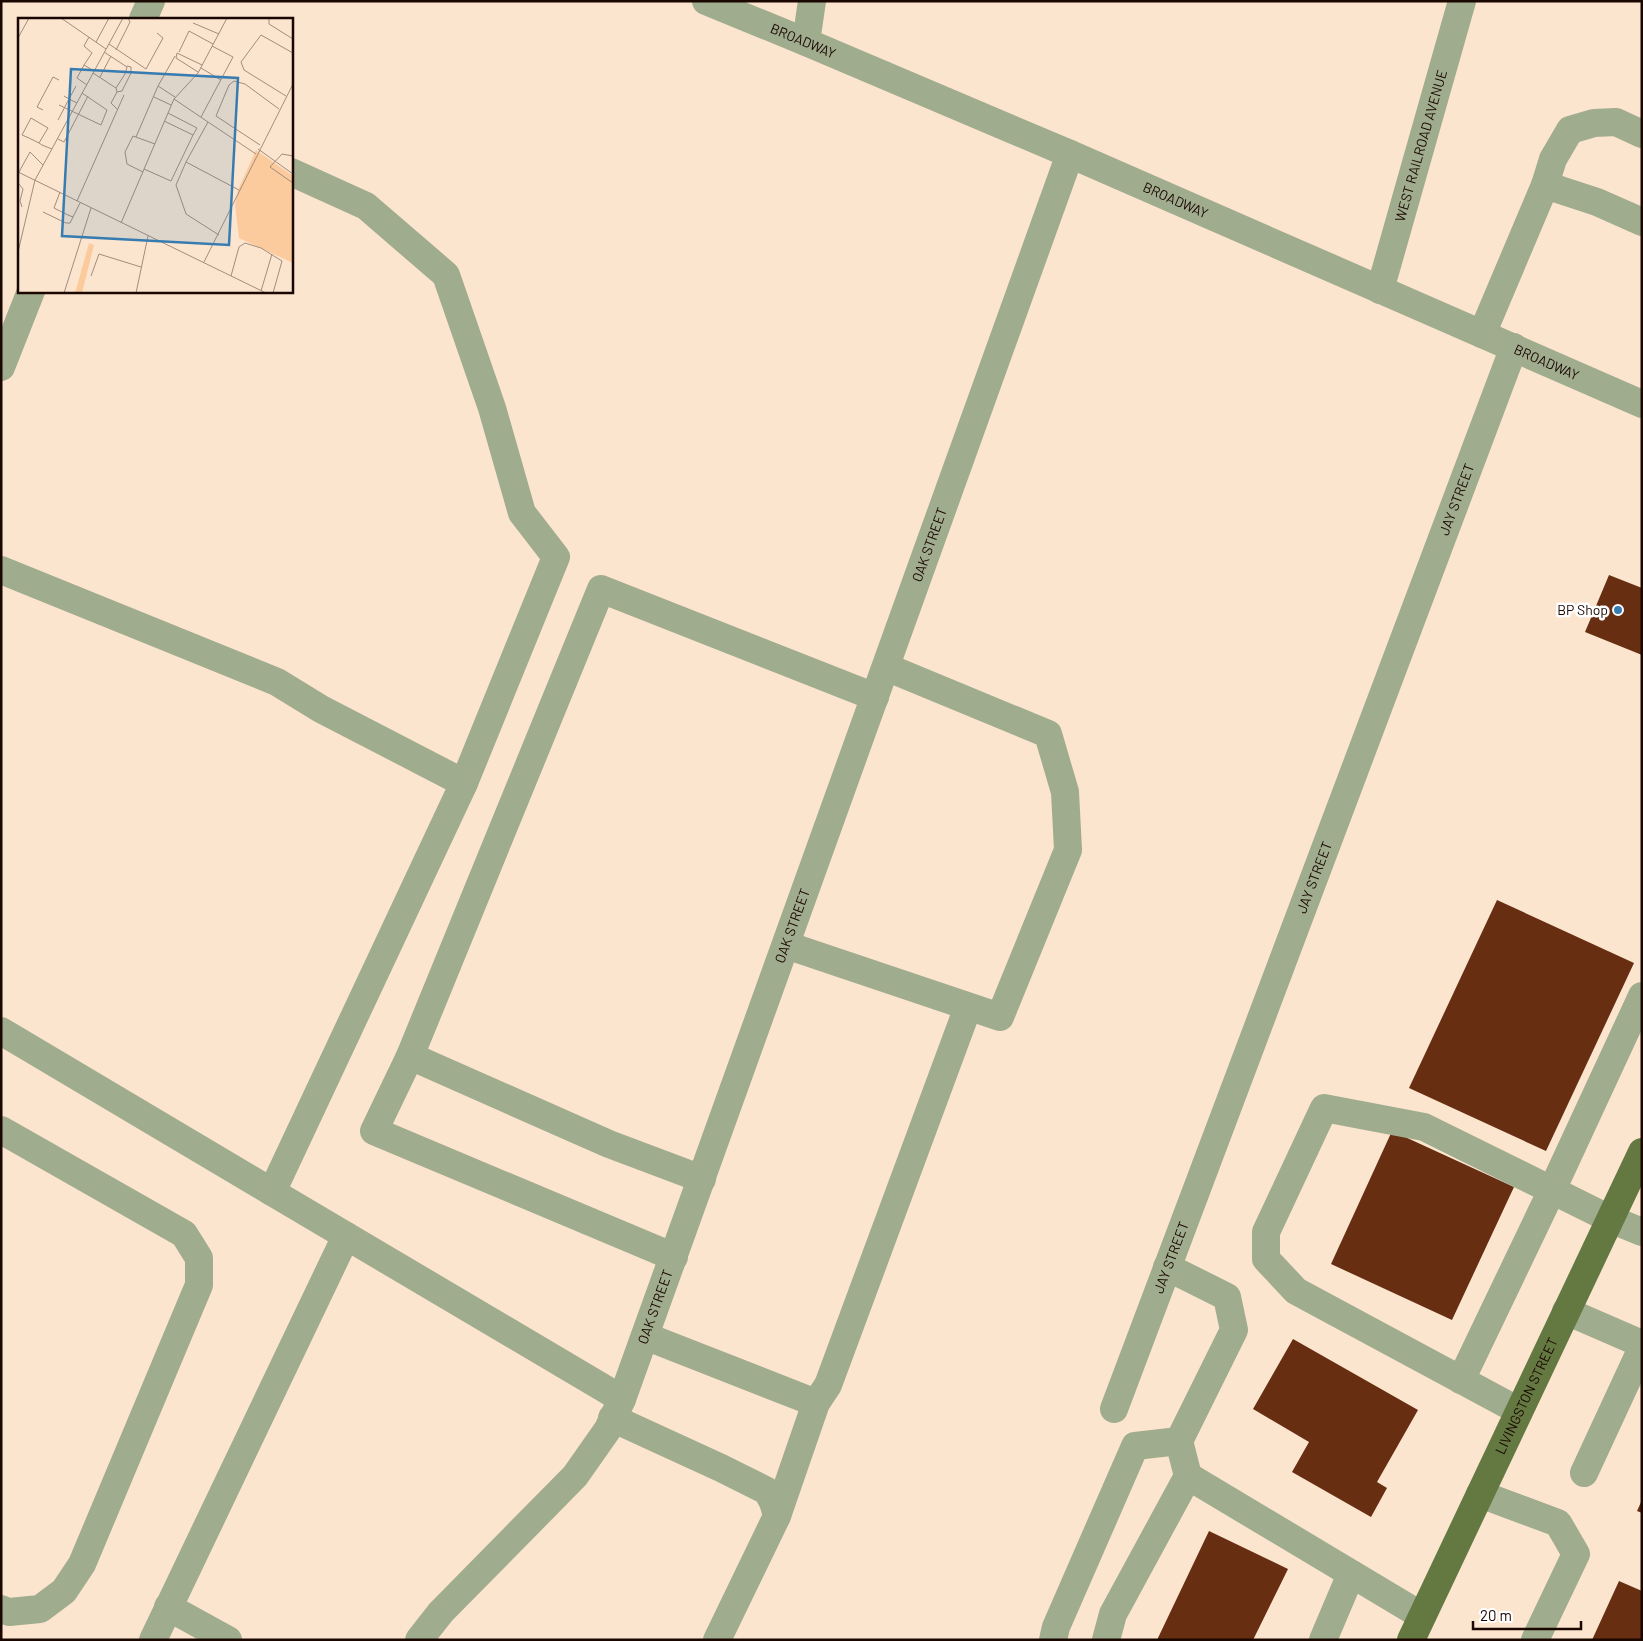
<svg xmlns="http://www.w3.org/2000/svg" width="1643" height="1641" viewBox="0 0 1643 1641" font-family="Barlow,sans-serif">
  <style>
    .building { fill: #672e11 }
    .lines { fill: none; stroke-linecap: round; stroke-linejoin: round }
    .minor { stroke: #a0ac8e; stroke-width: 28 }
    .major { stroke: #647841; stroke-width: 28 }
    .poi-dot { fill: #377cb1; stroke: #fff; stroke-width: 2 }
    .labels { text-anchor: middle; stroke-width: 5; stroke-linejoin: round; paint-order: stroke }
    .street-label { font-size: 14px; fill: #1a0700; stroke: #fff }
    .poi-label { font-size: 14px; fill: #1a0700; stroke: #fff; text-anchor: end }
    .inset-road { fill: none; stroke: #a28c7c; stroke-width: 1 }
    .view { fill: #377cb1; fill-opacity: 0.15; stroke: #377cb1; stroke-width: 2.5 }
    .inset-edge { fill: none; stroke: #1a0700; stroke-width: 2.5 }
  </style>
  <rect width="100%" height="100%" fill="#fce5cf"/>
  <!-- building -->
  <path class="building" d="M1609 575 1642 588V655L1585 632Z
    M1497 900 1634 963 1546 1151 1409 1088Z
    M1392 1131 1514 1187 1452 1320 1331 1264Z
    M1293 1339 1418 1410 1377 1482 1387 1488 1371 1517 1292 1472 1309 1442 1253 1409Z
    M1642 1500V1513L1637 1511Z
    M1209 1531 1288 1569 1253 1640H1157Z
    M1619 1581 1642 1591V1640H1592Z"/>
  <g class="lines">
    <!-- minor -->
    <g class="minor">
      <path id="s1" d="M706 1 806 42 1070 154 1642 404"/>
      <path d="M143 19 151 1"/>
      <path d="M806 42 812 1"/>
      <path d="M291 172 366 206 446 275 492 408 522 513 556 557 464 783"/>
      <path d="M1545 185 1553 159 1570 130 1594 123 1616 122 1642 134"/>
      <path id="s2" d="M1380 290 1462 1"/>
      <path d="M1482 334 1545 185 1597 202 1642 222"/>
      <path d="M1 367 31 291"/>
      <path d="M1 570 277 682 321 709 464 783 272 1192 1 1031"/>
      <path d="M786 945 1000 1017 1068 850 1065 792 1048 734 886 667"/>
      <path d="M410 1056 374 1131 674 1257"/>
      <path d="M1 1130 184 1234 199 1258V1285L82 1564 64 1591 40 1609 9 1612 1 1609"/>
      <path d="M702 1179 609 1144 410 1056 601 589 875 697"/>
      <path d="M272 1192 622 1399"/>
      <path d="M1167 1267 1227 1297 1234 1330 1179 1441"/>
      <path d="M1566 1311 1642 1344"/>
      <path d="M645 1336 816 1403"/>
      <path d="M1461 1380 1552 1190 1642 996"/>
      <path id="s3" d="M1114 1409 1514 347"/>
      <path d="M1519 1411 1296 1291 1266 1259V1232L1324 1108 1424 1127 1610 1219 1642 1232"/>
      <path d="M612 1418 721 1468 767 1491 773 1502 777 1516 717 1640"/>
      <path d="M1584 1473 1642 1348"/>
      <path d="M1480 1494 1558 1523 1576 1554 1535 1640"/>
      <path d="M777 1516 816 1403 828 1385 968 1007"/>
      <path d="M168 1607 228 1640"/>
      <path d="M153 1640 346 1236"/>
      <path id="s4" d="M419 1640 441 1612 575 1476 608 1429 622 1399 1070 154"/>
      <path d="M1053 1640 1056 1627 1135 1446 1179 1441 1188 1476"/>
      <path d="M1106 1640 1113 1614 1188 1476 1422 1616"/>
      <path d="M1323 1640 1351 1574"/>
    </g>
    <!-- major -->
    <path class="major" id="s5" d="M1411 1640 1642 1152"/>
  </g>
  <!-- markers -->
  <circle class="poi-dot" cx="1618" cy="610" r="5"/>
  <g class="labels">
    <!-- street labels -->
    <g class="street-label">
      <text dy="5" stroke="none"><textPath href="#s1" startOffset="105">BROADWAY</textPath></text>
      <text dy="5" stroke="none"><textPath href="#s2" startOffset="150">WEST RAILROAD AVENUE</textPath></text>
      <text dy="5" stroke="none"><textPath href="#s1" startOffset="510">BROADWAY</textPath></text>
      <text dy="5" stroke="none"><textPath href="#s1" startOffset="915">BROADWAY</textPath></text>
      <text dy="5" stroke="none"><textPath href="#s3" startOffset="972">JAY STREET</textPath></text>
      <text dy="5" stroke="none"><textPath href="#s4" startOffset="1225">OAK STREET</textPath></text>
      <text dy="5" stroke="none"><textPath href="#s3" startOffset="568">JAY STREET</textPath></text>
      <text dy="5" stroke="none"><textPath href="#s4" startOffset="820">OAK STREET</textPath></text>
      <text dy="5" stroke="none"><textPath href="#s3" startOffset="162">JAY STREET</textPath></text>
      <text dy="5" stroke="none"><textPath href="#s4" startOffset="415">OAK STREET</textPath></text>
      <text dy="5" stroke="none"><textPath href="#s5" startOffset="270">LIVINGSTON STREET</textPath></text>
    </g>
    <!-- poi labels -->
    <g class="poi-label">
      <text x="1608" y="615">BP Shop</text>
    </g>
  </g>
  <!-- overview -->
  <g transform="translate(18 18)">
    <rect width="275" height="275" fill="#fce5cf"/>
    <path d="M238 132 275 158V245L221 220 217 187 220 172ZM71 225 76 227 64 275H57Z" fill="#fccb9d"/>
    <path class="inset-road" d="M43 0 88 31M251 0V6L275 21M175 5 201 16M71 19 66 28 74 35 66 47 76 53M0 20 11 0M78 24 91 0M91 26 128 51 145 20 139 15M98 32 112 4 110 0M161 34 171 13 195 26M66 47 59 60 69 67M183 50 203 62M180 54 158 40 159 35 184 47M75 55 98 70 107 56 109 49 86 34M82 59 93 38M58 68 51 81 59 85M98 70 99 74 104 73 113 55V49L109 48M99 74 93 85 99 91M268 78 226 52 223 44 243 17 275 35M136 79 153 87M157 79 140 68 157 38M156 81 190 104M41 87 83 107 89 92 64 75M25 92 19 89 35 59 41 62M150 95 179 110 175 117M183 99 215 39 194 28M40 102 51 81 46 78M118 119 140 68M40 121 46 124 70 78M21 125 30 110 13 100 4 117 11 120 21 125 24 127 34 131M242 127 198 98 211 67 216 63 227 66 261 91M240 131 275 156M275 138 264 136 252 149 275 165M168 144 158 167 168 196 201 217M126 151 153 163 175 117 146 103M0 154 248 275M1 154 12 134 25 147M125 154 109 146 107 134 115 118 137 126M0 165 5 171 2 183 4 189M221 172 168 144 190 104 238 136M42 174 36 190 50 197 55 199 62 185M59 183 106 77M25 194 48 205H52L55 199M103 205 156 81 180 55 209 0M0 234 17 162 105 0M186 244 275 66M73 258 81 236 123 249M213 258 221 229 227 225 243 230 264 243 255 275M243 273 254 236M46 275 73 190M118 275 130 218"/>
    <path class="view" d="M53 51 220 60 211 227 44 218Z"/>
    <rect width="275" height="275" class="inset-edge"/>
  </g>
  <!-- border -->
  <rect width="1643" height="1641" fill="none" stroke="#1a0700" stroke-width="5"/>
  <!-- scale -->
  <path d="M1473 1621v8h108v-8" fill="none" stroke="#1a0700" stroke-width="2.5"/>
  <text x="1480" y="1621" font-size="15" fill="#1a0700" stroke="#ffffff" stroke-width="4" paint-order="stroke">20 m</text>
</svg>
